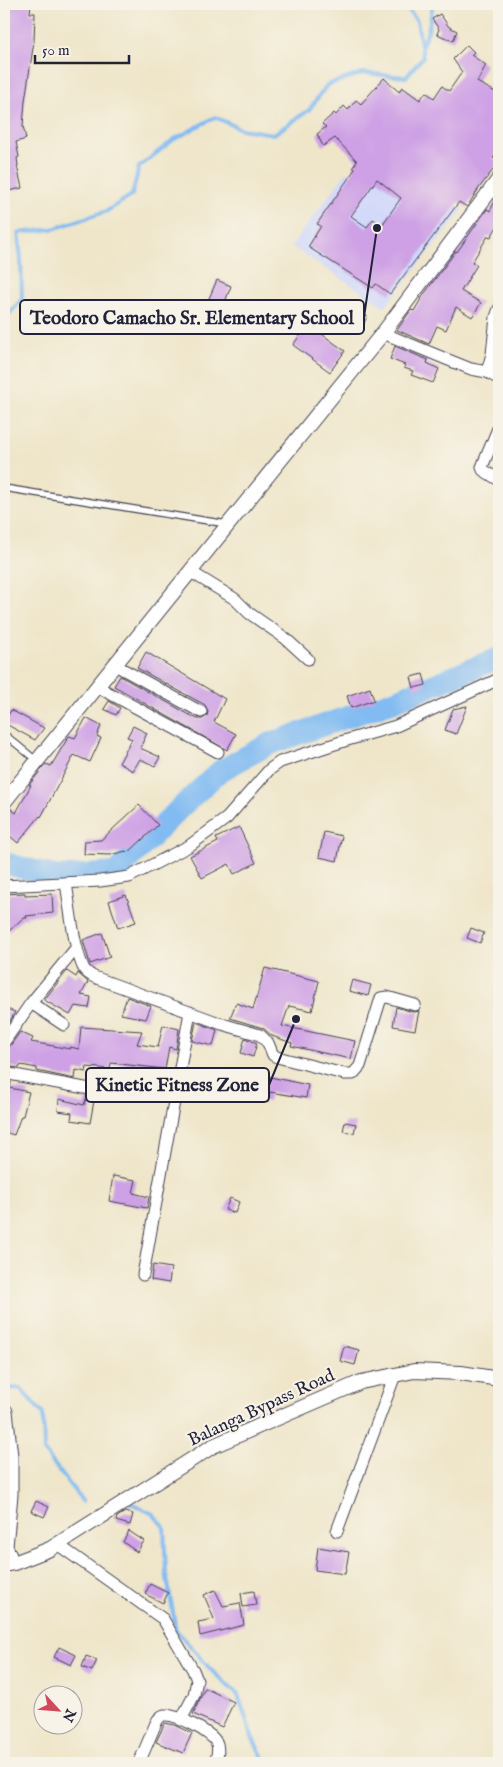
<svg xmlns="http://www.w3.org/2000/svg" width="503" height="1767" viewBox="0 0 503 1767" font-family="'IM FELL English',serif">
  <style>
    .built { fill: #d2d9f9 }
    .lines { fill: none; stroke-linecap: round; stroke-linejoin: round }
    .stream { stroke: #81bbf2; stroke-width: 4 }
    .river { stroke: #81bbf2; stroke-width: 22 }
    .building { fill: #cea0e5; fill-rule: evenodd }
    .service-casing { stroke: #413f50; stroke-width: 8 }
    .minor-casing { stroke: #413f50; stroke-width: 13 }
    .tertiary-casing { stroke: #413f50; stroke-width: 16 }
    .service { stroke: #fff; stroke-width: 5.5 }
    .minor { stroke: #fff; stroke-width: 11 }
    .tertiary { stroke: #fff; stroke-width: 14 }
    .labels { text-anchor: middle; stroke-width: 4; stroke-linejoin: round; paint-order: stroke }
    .street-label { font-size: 18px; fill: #22223b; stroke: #f7f3e8 }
    .leader { fill: none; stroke: #22223b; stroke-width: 2 }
    .callout-dot { fill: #22223b; stroke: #f7f3e8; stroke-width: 2 }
    .callout { fill: #f7f3e8; stroke: #22223b; stroke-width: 2 }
    .callout-label { font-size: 19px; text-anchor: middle; font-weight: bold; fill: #22223b }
  </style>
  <rect width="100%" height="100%" fill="#f7f3e8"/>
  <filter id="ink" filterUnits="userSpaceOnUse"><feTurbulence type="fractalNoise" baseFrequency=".02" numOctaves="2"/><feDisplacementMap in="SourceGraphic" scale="10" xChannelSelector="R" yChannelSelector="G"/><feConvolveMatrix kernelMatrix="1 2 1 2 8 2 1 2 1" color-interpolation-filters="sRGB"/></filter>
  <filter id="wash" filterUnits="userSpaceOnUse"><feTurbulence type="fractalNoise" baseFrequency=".0096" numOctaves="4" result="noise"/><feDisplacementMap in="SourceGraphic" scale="20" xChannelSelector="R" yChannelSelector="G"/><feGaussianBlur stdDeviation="1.12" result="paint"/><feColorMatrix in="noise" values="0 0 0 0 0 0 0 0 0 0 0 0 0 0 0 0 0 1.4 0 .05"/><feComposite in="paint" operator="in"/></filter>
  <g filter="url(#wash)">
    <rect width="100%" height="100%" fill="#efe6ca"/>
    <!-- built -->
    <path class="built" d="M380 151 463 210 385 307 291 246 347 172 358 178Z"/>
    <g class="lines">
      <!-- stream -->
      <path class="stream" d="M422 45 428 31 433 4
        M4 320 22 299 21 259 18 233 53 229 107 211 132 195 139 167 173 140 215 117 241 129 274 134 309 110 327 85 363 73 406 77 423 57 417 21 404 4
        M4 1389 20 1388 43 1414 44 1451 83 1502
        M131 1503 153 1514 164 1527 166 1572 176 1630 211 1670 238 1695 252 1737 266 1763"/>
      <!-- river -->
      <path class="river" d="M4 863 58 877 116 873 180 808 220 771 269 744 394 701 499 658"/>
    </g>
    <g id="blocks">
      <!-- building -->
      <path class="building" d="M7 4H31L30 13H35L34 41 25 101 23 126 26 139 16 142 19 157 17 158 18 166H17L22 188 4 192V23Z
        M440 14 449 27 457 31 453 41 437 34 439 29 432 19Z
        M467 45 474 52 471 55 486 65 477 82 499 94V150L493 158 499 162 479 188 467 207 459 202 390 294 376 284 373 288 308 247 321 226 317 224 355 169 353 167 357 161 335 138 323 146 317 134 326 127 322 124 334 113 336 115 344 106 348 110 356 100 361 104 384 78 399 92 402 87 420 100 426 92 434 98 442 86 449 91 462 72 453 59ZM377 179 401 198 382 225 373 219 367 227 351 216Z
        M499 193V223L491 237 488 236 472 262 477 265 461 291 481 303 472 317 456 307 446 330 437 326 429 344 397 330 411 310 414 311 424 294 456 251 457 252 487 209 490 211Z
        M217 280 231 286 216 326 200 319Z
        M357 311 367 316 363 326 353 321Z
        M308 324 345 351 330 372 293 345Z
        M395 346 428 360 427 363 439 369 433 383 411 375 413 371 404 368 405 365 390 359Z
        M146 652 225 699 214 722 236 734 227 750 114 686 120 676 197 719H202L207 716 208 711 205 705 137 668Z
        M423 674 426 685 414 688 411 677Z
        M370 688 374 700 351 708 347 696Z
        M109 701 120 708 116 715 104 709Z
        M467 706 456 734 445 730 453 709Z
        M11 710 44 728 35 740 4 723Z
        M86 718 101 726 97 736 101 738 90 762 74 755 41 817 40 816 18 843 4 831V811L10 808 16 813 31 785H29L46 764 51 766 69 736 75 738Z
        M133 726 147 733 140 748 160 757 155 766 140 759 133 771 119 763 132 739 127 737Z
        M139 805 158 825 128 853 126 851 110 855 84 854 85 841 101 840Z
        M239 827 256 863 234 874 229 864 202 878 190 856 218 842 216 838Z
        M324 832 342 836 337 861 319 857Z
        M25 893V895L52 894 53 913 26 916 27 918H23L9 931 4 924V894Z
        M126 895 136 922 118 928 109 901Z
        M471 928 484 933 480 943 467 938Z
        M102 933 110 957 90 964 83 940Z
        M265 968 319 981 312 1011 289 1006 282 1026 355 1041 351 1059 291 1046 292 1043 272 1036 263 1028 230 1018 236 1003 253 1009Z
        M67 971 76 977 78 973 88 982 81 995 91 997 89 1008 75 1006 70 1015 44 1000Z
        M352 980 371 985 368 996 349 991Z
        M127 997 151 1006 146 1019 121 1014Z
        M396 1007 413 1012 419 1011 415 1030 393 1026Z
        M7 1009 15 1012 10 1021 4 1018Z
        M196 1022 217 1030 213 1046 192 1041Z
        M163 1025 179 1029 176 1049 169 1047 165 1069 111 1063 110 1069 87 1067 86 1072 76 1070 75 1079 37 1071V1068L21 1065 19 1068 4 1066 5 1049 10 1046 20 1032 33 1038 31 1042 70 1049V1047L79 1049 81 1027 142 1031 137 1044 158 1047Z
        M245 1038 257 1043 253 1057 241 1053Z
        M247 1072 308 1085 306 1098 270 1092 268 1102 242 1096Z
        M4 1081 11 1082 10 1088 29 1092 23 1116H21L14 1135 4 1132V1109L7 1097H4Z
        M95 1095 90 1123 71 1120 72 1113 58 1111 59 1099 84 1105 87 1096Z
        M345 1122 356 1124 354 1133 343 1131Z
        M113 1176 136 1180 133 1193 149 1197 147 1208 109 1201Z
        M230 1198 239 1202 235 1213 225 1210Z
        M153 1265 171 1268 169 1283 151 1280Z
        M344 1346 359 1350 355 1365 340 1361Z
        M36 1501 49 1507 44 1517 31 1511Z
        M125 1512 133 1514 130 1525 116 1521 117 1517Z
        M129 1531 144 1541 137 1552 123 1542Z
        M318 1547 349 1552 345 1574 315 1570Z
        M150 1584 168 1593 163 1603 145 1594Z
        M215 1590 223 1606 240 1603 244 1625 200 1636 198 1622 214 1619 204 1595Z
        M254 1591 256 1605 243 1607 241 1593Z
        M59 1647 76 1655 71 1665 54 1657Z
        M86 1656 97 1660 92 1671 82 1667Z
        M205 1688 234 1702 222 1727 193 1714Z
        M165 1723 175 1725 192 1733 183 1753 156 1742Z"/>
    </g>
  </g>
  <g filter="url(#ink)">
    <use href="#blocks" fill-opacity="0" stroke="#413f50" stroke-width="1"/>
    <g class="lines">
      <!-- service casing -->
      <g class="service-casing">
        <path id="service" d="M4 488 227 524
          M4 734 37 761"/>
      </g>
      <!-- minor casing -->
      <g class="minor-casing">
        <path id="minor" d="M383 333 446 359 471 369 487 372 492 354 496 317 499 309
          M487 372 499 379
          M499 426 482 467 483 470 499 480
          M191 572 235 599 249 613 285 638 308 659
          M115 665 201 712
          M98 687 218 752
          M66 883C70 907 73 944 83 967 85 972 89 974 94 977L222 1024 260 1035 268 1043 273 1055 277 1057 344 1074H353L360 1066 381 998 387 997 415 1005
          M4 886 100 881 129 877 189 846 227 818 269 770 280 762 344 741 396 726 499 679
          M31 1003 64 1025
          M4 1042 31 1003 77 947
          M4 1073 90 1089
          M143 1275 190 1012
          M4 1408 7 1411 12 1456V1495L7 1546 14 1563
          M337 1531 395 1375
          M57 1544 163 1619 193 1670 197 1680 194 1695 181 1720
          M139 1763 156 1723C158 1719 160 1716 164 1715 176 1714 214 1733 217 1744 219 1752 217 1757 215 1763"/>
      </g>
      <!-- tertiary casing -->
      <g class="tertiary-casing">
        <path id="tertiary" d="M4 802 383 333 499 179
          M4 1565 14 1563 50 1549 213 1446 361 1382 414 1371 461 1373 499 1379"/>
      </g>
      <!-- service -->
      <use href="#service" class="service"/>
      <!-- minor -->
      <use href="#minor" class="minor"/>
      <!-- tertiary -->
      <use href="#tertiary" class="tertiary"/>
    </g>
  </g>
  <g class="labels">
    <!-- street labels -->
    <g class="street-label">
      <text transform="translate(261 1407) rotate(-25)" y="6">Balanga Bypass Road</text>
    </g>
  </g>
  <!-- callouts -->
  <path class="leader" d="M377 228L364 317M296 1019L269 1085"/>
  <g class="callout-dot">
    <circle cx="377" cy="228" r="5"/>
    <circle cx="296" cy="1019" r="5"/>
  </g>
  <g class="callout">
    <rect x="20" y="300" width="344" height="34" rx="5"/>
    <rect x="86" y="1068" width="183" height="34" rx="5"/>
  </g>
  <g class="callout-label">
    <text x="192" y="324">Teodoro Camacho Sr. Elementary School</text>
    <text x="177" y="1091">Kinetic Fitness Zone</text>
  </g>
  <!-- margin -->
  <rect width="503" height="1767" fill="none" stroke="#f7f3e8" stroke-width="20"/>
  <!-- north arrow -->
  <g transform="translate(58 1710) rotate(116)"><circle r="24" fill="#f7f3e8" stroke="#a29fa3"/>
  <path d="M0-4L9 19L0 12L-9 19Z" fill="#d1495b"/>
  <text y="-8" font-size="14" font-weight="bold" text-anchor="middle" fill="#22223b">N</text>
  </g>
  <!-- scale -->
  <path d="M35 55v8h94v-8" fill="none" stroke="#22223b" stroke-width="2.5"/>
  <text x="42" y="55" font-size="15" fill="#22223b" stroke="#f7f3e8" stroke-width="4" paint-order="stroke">50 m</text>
</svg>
